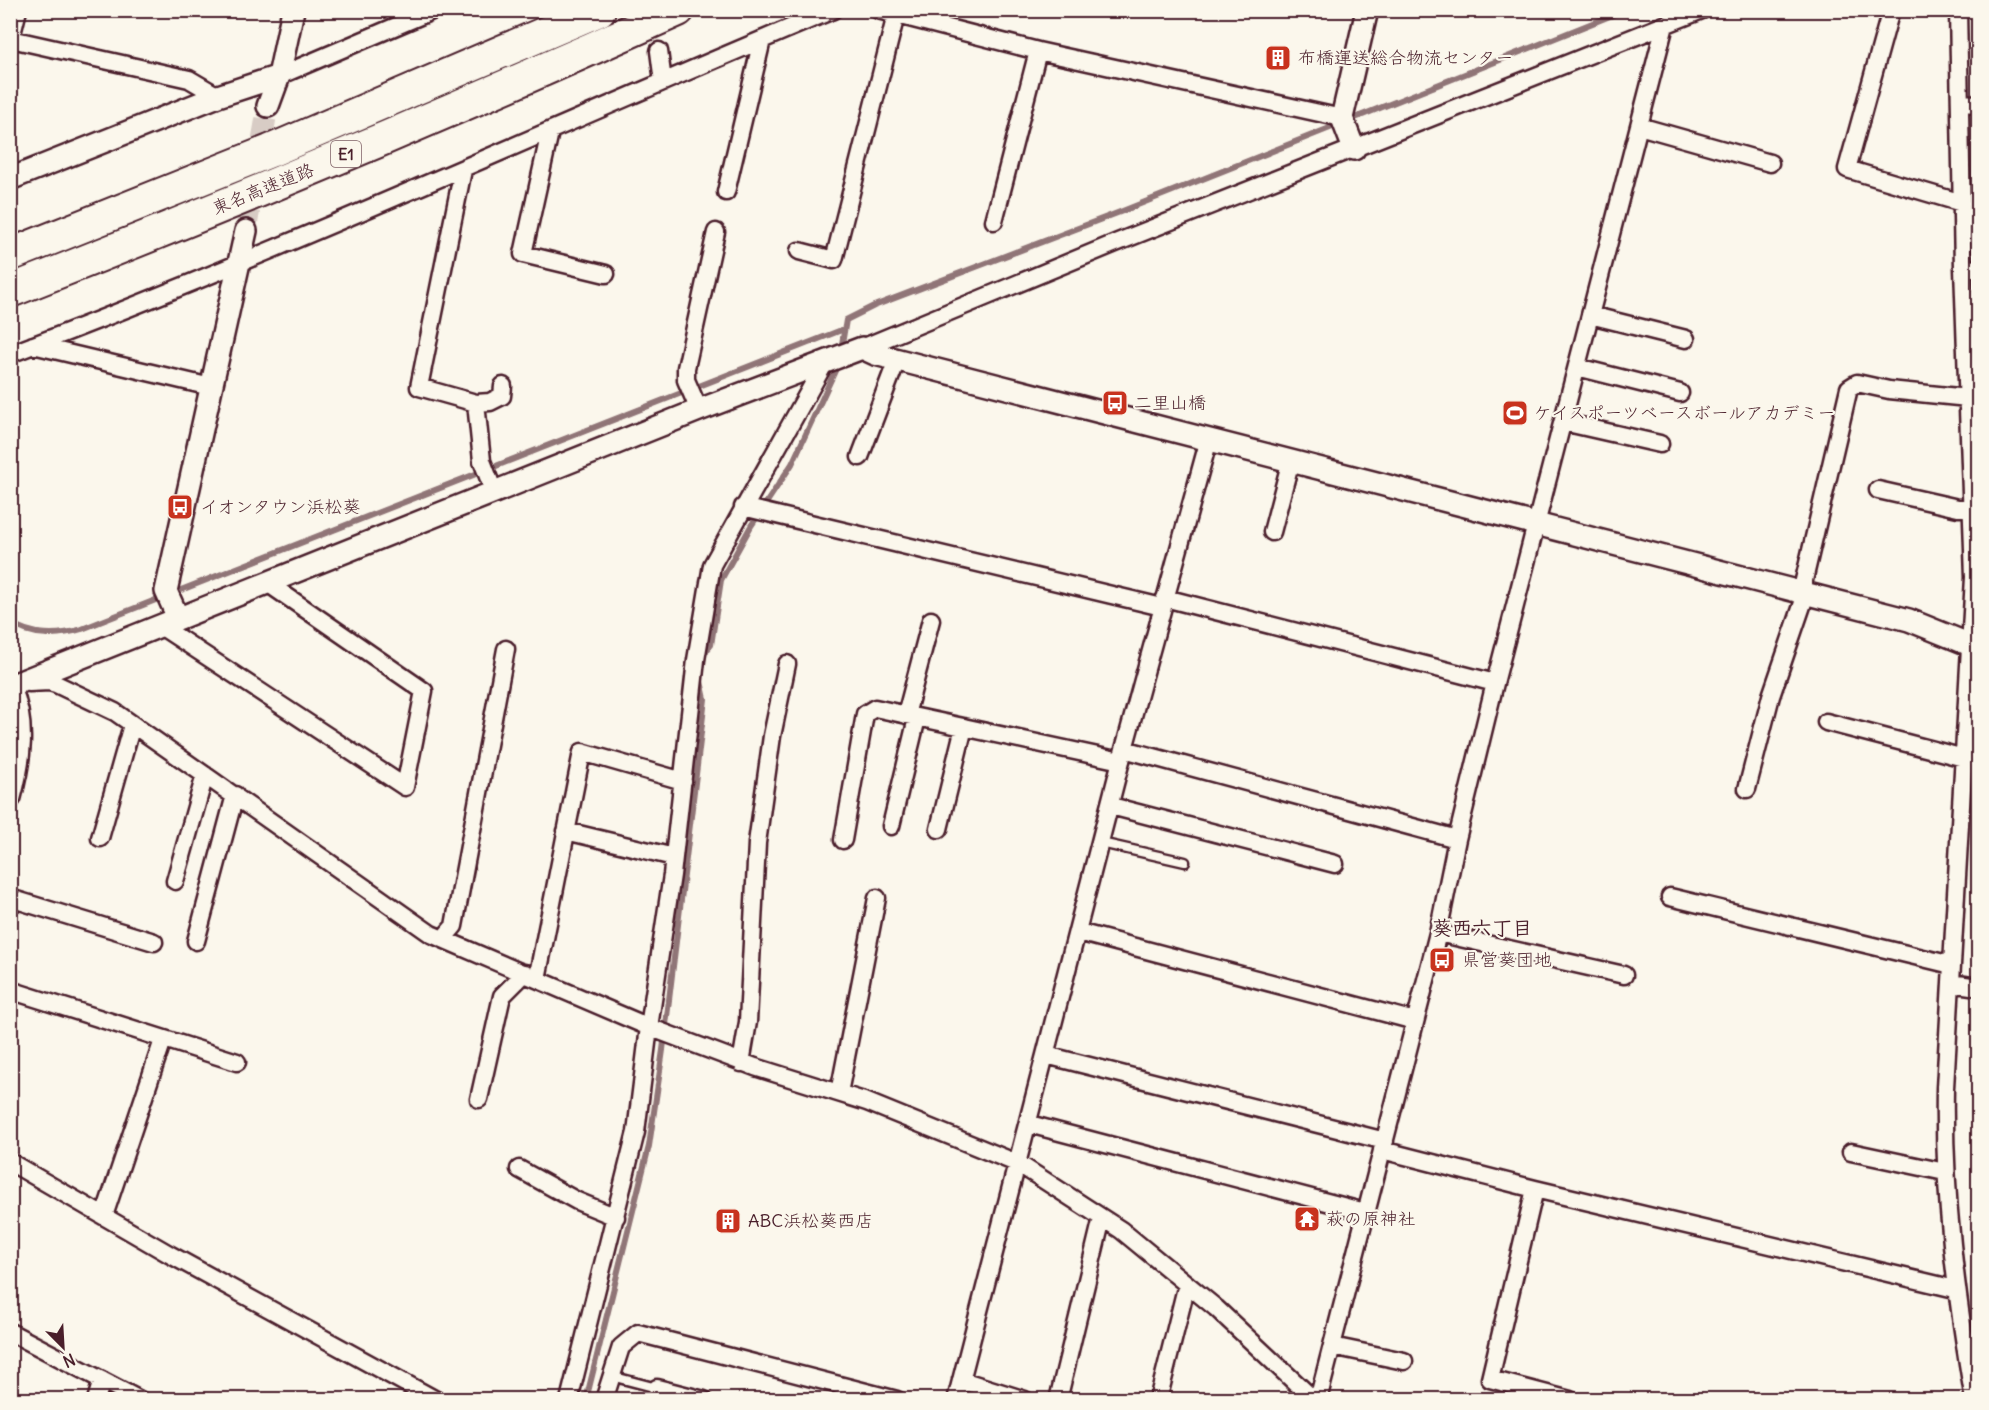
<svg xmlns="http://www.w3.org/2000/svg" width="1989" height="1410" viewBox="0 0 1989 1410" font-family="Delius,'Klee One',sans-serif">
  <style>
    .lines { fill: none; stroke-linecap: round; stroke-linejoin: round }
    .stream { stroke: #907477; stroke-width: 6 }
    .tertiary-tunnel { stroke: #d8ccc5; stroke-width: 21; stroke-dasharray: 21 10; stroke-linecap: butt }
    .service-casing { stroke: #4a1f2b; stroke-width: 13 }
    .minor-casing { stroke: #4a1f2b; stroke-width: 21 }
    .tertiary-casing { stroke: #4a1f2b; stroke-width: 26 }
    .motorway-casing { stroke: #4a1f2b; stroke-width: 36 }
    .service { stroke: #fbf7ec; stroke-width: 8 }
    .minor { stroke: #fbf7ec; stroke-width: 16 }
    .tertiary { stroke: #fbf7ec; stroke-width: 21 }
    .motorway { stroke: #fbf7ec; stroke-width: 32 }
    .labels { text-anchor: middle; stroke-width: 4.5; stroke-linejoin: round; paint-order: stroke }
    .shield { fill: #fbf7ec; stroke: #7f6065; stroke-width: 1.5 }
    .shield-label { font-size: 16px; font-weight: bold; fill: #4a1f2b }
    .poi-label { font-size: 18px; fill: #4a1f2b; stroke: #fbf7ec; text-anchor: start }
    .street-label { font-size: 18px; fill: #4a1f2b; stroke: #fbf7ec }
    .neighbourhood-label { font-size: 20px; font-weight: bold; fill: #4a1f2b; stroke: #fbf7ec }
  </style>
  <rect width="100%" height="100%" fill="#fbf7ec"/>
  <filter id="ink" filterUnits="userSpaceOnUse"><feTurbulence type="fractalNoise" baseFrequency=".0167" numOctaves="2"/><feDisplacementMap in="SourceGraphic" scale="12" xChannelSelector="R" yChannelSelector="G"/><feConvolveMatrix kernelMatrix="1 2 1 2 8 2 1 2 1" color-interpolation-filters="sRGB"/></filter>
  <g filter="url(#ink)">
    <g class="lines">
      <!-- stream -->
      <path class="stream" d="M841 350 846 320 874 306 1120 212 1625 10
        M10 622C31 637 59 636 82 629L844 329
        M703 655 711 645 721 580 751 526 792 464 840 360
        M586 1400 649 1146 663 1050 705 699 700 677"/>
      <!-- tertiary-tunnel -->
      <path class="tertiary-tunnel" d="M246 231 268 106"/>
      <!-- service casing -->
      <g class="service-casing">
        <path id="service" d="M1101 843 1185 862
          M611 1376 657 1388"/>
      </g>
      <!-- minor casing -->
      <g class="minor-casing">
        <path id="minor" d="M878 10 1038 51 1342 118
          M1891 10 1847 169 1962 203
          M1958 10 1963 268 1974 577 1945 1088C1943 1194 1956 1295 1974 1400
          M11 39 189 79 218 96
          M10 42 18 10
          M659 51 663 82
          M279 76 434 10
          M1960 103 1978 104
          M1639 126 1770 163
          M550 132 523 254 606 274
          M463 170 419 387 476 403 482 461 494 492
          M726 192 762 40
          M994 221 1038 51
          M799 251 834 260 896 15
          M1963 268 1978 269
          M1590 315 1686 339
          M33 345 211 387
          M862 348 1118 242 1702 10
          M10 354C289 249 558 124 833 10
          M827 359 712 565 696 660 672 875 649 1027 755 1067 867 1102 1019 1164 1121 1230 1216 1308 1314 1400
          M1577 367 1680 393
          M476 403 490 402 502 396 503 386
          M699 410 686 380V368L716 232
          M1563 422 1660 444
          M860 457 897 360
          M1878 490 1958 508H1972
          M743 507 1162 607
          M1272 532 1291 460
          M1801 593 1849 388 1857 383 1889 390 1968 398
          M1165 598 1495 683
          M159 625 405 787 424 691 266 582
          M29 683 49 682 56 684 115 712 431 934 649 1027 636 1132 569 1400
          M906 715 931 620
          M1826 722 1964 758
          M1124 749 1457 839
          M1747 789 1771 696 1806 594
          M1111 806 1335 864
          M891 826 917 718
          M939 829 964 727
          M566 831 674 857
          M100 838 132 725
          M843 840 865 714 875 708 1121 761
          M175 881 205 775
          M1670 897 1952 965
          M10 898 154 942
          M1078 932 1415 1021
          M1438 933 1624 975
          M443 939 454 926 506 649
          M196 941 235 795
          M537 979 582 752 683 781
          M1951 983 1978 987
          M10 990 237 1062
          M1046 1055 1385 1141
          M741 1063 748 1022 757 843 772 736 787 664
          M839 1093 877 898
          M479 1099 502 996 525 973
          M1029 1124 1365 1212
          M1382 1150 1535 1189 1955 1289
          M1851 1152 1945 1172
          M10 1162 169 1254 436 1400
          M519 1169 577 1201 616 1217
          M1535 1189 1490 1379 1570 1400
          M104 1216 163 1040
          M10 1332 140 1400
          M1332 1346 1404 1361
          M961 1380 1025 1400
          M657 1388 704 1400
          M96 1400 102 1380
          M604 1400 621 1347 638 1333 897 1400
          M956 1400 1124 749 1209 439
          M1058 1400 1102 1218
          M1158 1400 1187 1284
          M1318 1400 1438 933 1457 839 1495 683 1665 25"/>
      </g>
      <!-- tertiary casing -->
      <g class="tertiary-casing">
        <path id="tertiary" d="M268 106 279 76 293 10
          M1354 149 1342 118 1367 10
          M10 179 218 96 279 76
          M178 618 166 591 246 231
          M10 686 699 410 862 348 875 354 1909 620 1978 648
          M10 688C25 724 20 760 10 797"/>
      </g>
      <!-- motorway casing -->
      <g class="motorway-casing">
        <path id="motorway" d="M10 255 270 151 599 10
          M10 291C235 203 458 109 678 10"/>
      </g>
      <!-- service -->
      <use href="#service" class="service"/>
      <!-- minor -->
      <use href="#minor" class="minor"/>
      <!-- tertiary -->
      <use href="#tertiary" class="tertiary"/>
      <!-- motorway -->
      <use href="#motorway" class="motorway"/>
    </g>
  </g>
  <!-- icons -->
  <defs>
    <g id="building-square" transform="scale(1.35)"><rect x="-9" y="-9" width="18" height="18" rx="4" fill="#c8321e" stroke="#fbf7ec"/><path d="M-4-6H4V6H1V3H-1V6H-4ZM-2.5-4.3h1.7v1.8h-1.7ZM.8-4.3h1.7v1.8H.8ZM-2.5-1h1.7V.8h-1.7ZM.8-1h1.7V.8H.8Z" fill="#fff"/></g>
    <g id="bus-square" transform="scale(1.35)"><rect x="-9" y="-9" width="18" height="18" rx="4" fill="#c8321e" stroke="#fbf7ec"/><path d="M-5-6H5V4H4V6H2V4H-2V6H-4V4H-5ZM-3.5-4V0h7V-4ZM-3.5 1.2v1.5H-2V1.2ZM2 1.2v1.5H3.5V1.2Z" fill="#fff"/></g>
    <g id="stadium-square" transform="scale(1.35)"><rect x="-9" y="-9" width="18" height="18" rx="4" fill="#c8321e" stroke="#fbf7ec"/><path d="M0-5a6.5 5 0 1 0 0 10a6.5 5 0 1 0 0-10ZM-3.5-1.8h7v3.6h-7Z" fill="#fff"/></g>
    <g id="temple-square" transform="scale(1.35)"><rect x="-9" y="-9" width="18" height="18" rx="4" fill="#c8321e" stroke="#fbf7ec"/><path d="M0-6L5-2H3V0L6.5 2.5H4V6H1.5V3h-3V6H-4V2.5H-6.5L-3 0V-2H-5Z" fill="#fff"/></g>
  </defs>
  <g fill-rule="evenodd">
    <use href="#building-square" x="1278" y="58"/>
    <use href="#bus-square" x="1115" y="403"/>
    <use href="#stadium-square" x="1515" y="413"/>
    <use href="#bus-square" x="180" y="507"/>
    <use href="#bus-square" x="1442" y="960"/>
    <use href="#temple-square" x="1307" y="1219"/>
    <use href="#building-square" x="728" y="1221"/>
  </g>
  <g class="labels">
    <!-- shield labels -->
    <rect class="shield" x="331" y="141" width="30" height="26" rx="4.5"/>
    <g class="shield-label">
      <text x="346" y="160">E1</text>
    </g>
    <!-- poi labels -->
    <g class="poi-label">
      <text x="1298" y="64">布橋運送総合物流センター</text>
      <text x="1134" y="409">二里山橋</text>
      <text x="1534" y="419">ケイスポーツベースボールアカデミー</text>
      <text x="200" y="513">イオンタウン浜松葵</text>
      <text x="1462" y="966">県営葵団地</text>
      <text x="1326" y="1225">萩の原神社</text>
      <text x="748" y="1227">ABC浜松葵西店</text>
    </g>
    <!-- street labels -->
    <g class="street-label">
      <text transform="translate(263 189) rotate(-22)" y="6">東名高速道路</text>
    </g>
    <!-- neighbourhood labels -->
    <g class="neighbourhood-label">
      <text x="1482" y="935">葵西六丁目</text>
    </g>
  </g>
  <!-- margin -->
  <rect width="1989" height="1410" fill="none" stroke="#fbf7ec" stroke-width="36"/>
  <rect x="18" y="18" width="1953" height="1374" fill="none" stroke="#4a1f2b" stroke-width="2" filter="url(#ink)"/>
  <!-- north arrow -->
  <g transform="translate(63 1347) rotate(156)" stroke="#fbf7ec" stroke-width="4.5" paint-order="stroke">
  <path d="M0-4.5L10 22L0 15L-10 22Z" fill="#4a1f2b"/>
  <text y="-9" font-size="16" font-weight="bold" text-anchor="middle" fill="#4a1f2b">N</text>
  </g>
</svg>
